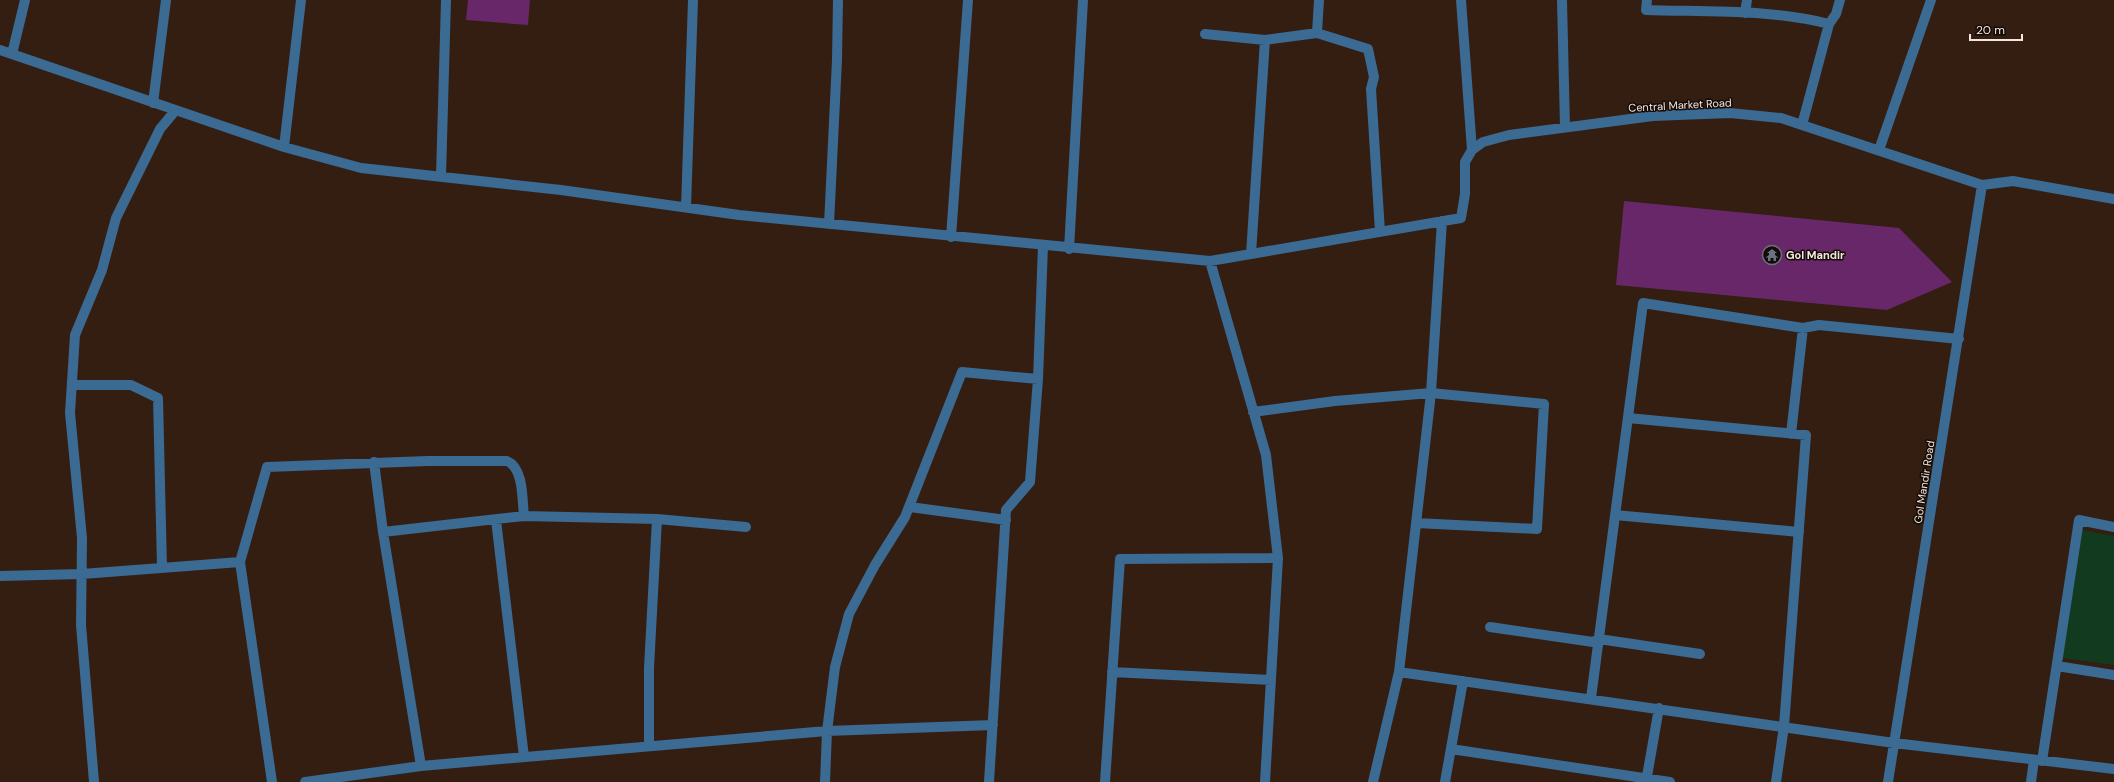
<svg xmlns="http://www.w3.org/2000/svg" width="2114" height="782" viewBox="0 0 2114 782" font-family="'DM Sans',sans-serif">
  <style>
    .green { fill: #123a1e }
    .building { fill: #682768 }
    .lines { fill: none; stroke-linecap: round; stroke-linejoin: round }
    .minor { stroke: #3b6a93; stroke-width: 10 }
    .labels { text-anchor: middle; stroke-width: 3; stroke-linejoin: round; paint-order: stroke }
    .street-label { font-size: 11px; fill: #f4e5dd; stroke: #140b06 }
    .poi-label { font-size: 11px; font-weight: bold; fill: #f4e5dd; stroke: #140b06; text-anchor: start }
  </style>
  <rect width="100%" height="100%" fill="#331e11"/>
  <!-- green -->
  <path class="green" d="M2082 530 2114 536V665L2062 658Z"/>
  <!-- building -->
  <path class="building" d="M468 0H530L528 25 466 20Z
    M1624 201 1899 228 1952 282 1887 310 1616 285Z"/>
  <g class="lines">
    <!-- minor -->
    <path class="minor" d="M1461 0 1472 150
      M1562 0 1565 127
      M1647 0 1646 10C1706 12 1771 9 1829 24
      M1745 13 1747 0
      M1317 33 1319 0
      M1205 34 1265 40 1317 33 1368 49 1374 77 1371 89 1380 232
      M0 50 284 147 361 168 561 190 739 215 1210 261 1461 218 1465 194V162L1472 150 1483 142 1509 135 1653 116 1730 113 1781 118 1982 185 2013 181 2114 199
      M12 54 25 0
      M153 103 166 0
      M1802 125 1829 24 1836 14 1840 0
      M284 147 301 0
      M1879 150 1931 0
      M441 176 446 0
      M686 207 693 0
      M829 224 837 60 838 0
      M951 237 968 0
      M1069 249 1083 0
      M1251 254 1265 40
      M1210 261 1266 455 1278 558
      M72 385H131L158 398 162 568
      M1253 412 1335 401 1431 393 1544 404 1537 529 1416 523
      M1628 418 1806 435 1784 726 1776 782
      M1791 434 1803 328
      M374 462 383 532 421 766
      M910 507 1006 520
      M1615 515 1799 532
      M496 520 524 757
      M383 532 524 516 657 519 746 527
      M240 562 267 467 428 461H507C524 468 522 500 524 516
      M0 576 82 574 240 562 272 782
      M1490 627 1593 642 1599 639 1700 654
      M2057 666 2114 675
      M1112 672 1271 680
      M1399 672 1894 743 2114 769
      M1591 698 1643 303 1803 328 1819 325 1959 339
      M649 746V668L657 519
      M1451 749 1670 782
      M2042 761 2079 520 2114 527
      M94 782 81 625 82 538 70 413 75 335 102 270 116 218 160 129 175 111
      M305 782 421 766 827 731 993 725
      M825 782 827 731 835 667 849 614 875 565 905 517 962 372 1038 379
      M989 782 1006 510 1030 482 1038 379 1043 246
      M1105 782 1120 559 1278 558 1265 782
      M1373 782 1399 672 1431 393 1442 221
      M1445 782 1463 681
      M1646 782 1659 708
      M1888 782 1982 185
      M2031 782 2034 760"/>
  </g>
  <!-- icons -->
  <defs>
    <g id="temple-ring" transform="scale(1)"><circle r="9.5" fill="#140b06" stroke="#6b7280" stroke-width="1.5"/><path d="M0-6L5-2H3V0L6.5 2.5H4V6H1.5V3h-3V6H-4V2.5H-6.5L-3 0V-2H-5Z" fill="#6b7280"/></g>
  </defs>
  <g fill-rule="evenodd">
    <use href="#temple-ring" x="1772" y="255"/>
  </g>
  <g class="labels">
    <!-- street labels -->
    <g class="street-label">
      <text transform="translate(1680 105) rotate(-3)" y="4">Central Market Road</text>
      <text transform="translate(1924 482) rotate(-81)" y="4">Gol Mandir Road</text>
    </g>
    <!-- poi labels -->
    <g class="poi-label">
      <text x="1786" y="259">Gol Mandir</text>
    </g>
  </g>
  <!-- scale -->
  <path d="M1970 34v6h52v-6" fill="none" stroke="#f4e5dd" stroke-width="2"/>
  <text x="1976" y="34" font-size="12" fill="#f4e5dd" stroke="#140b06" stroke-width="3" paint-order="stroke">20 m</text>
</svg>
